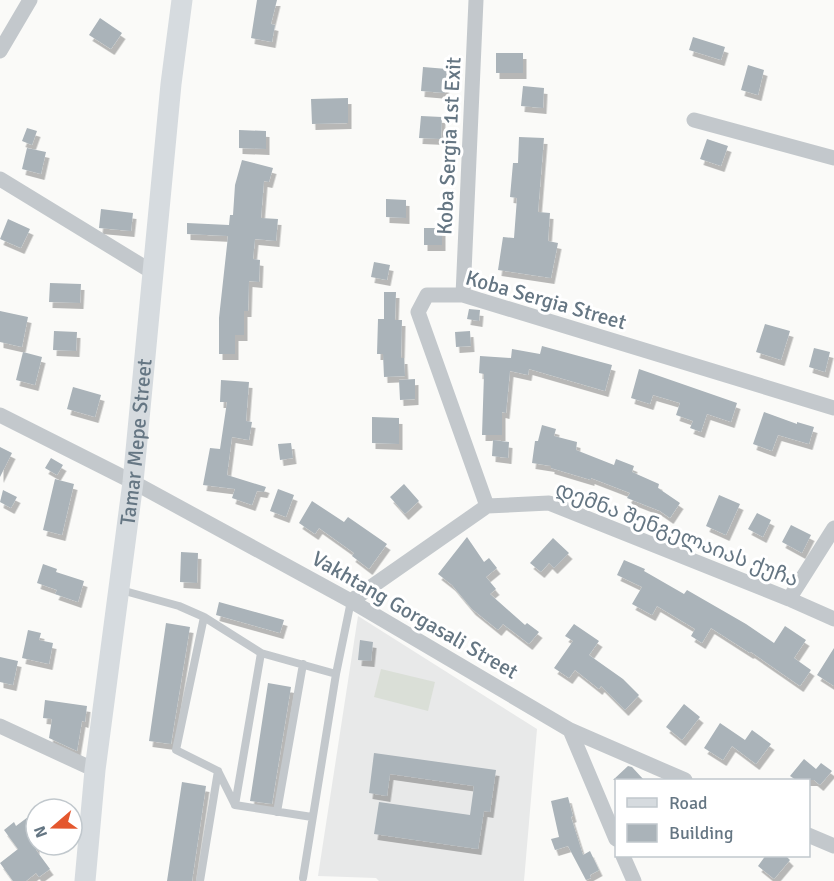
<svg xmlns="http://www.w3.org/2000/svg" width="834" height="881" viewBox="0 0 834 881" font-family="Signika,'Noto Sans Georgian',sans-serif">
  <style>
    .built { fill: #e8e9e9 }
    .green { fill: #dadfd7 }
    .building { fill: #aab3b9; filter: url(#shadow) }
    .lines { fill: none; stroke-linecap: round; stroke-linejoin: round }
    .lane { stroke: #c3c8cc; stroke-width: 8 }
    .street { stroke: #c3c8cc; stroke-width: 15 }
    .secondary { stroke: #d6dbdf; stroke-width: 21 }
    .labels { text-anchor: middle; stroke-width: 6; stroke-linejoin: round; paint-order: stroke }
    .street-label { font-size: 21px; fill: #657683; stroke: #fff }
  </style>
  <defs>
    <filter id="shadow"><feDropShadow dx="3.5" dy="6" stdDeviation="0" flood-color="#0004"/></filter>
  </defs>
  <rect width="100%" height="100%" fill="#fafaf8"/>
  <!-- built -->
  <path class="built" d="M358 616 537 729 524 881H379L376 878 318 876Z"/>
  <!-- green -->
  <path class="green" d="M381 669 435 682 428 711 374 697Z"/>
  <!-- building -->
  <path class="building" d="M257 0H277L271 24 275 25 272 42 251 38Z
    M100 18 122 33 111 49 89 35Z
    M693 37 725 47 721 60 689 50Z
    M496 53H523V73H496Z
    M748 65 764 70 758 95 741 90Z
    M423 67 447 69 445 93 421 91Z
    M523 86 544 88 543 108 521 106Z
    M348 98V123L312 124 311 99Z
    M421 116 442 117 441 139 419 138Z
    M27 128 37 131 32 145 22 141Z
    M239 130 266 131V149L239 148Z
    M519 137 544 138 538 212 550 213 548 241 558 243 551 278 498 270 503 237 514 238 517 198 510 197 513 163H518Z
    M707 139 728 146 721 166 700 159Z
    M27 148 46 152 41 174 22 169Z
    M242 160 273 168 269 182 264 181 261 218 278 219 276 241 255 239 253 259 260 260 259 282 249 281 248 311H244V335H235V354H219V318L228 236 187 234V223L229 225 230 215H233L235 185Z
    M386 199 406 200V218L386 217Z
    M101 209 133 213 131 231 99 228Z
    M8 219 30 229 21 248 0 239Z
    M424 228H442V245H424Z
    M374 262 390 265 387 280 371 277Z
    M50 283 81 284 80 303 49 302Z
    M384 292H396L395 320H402L401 358H404L405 376 384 377 383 354H377L378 319H384Z
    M469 309 480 310 479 321 467 319Z
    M0 311 28 317 22 347 0 342Z
    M765 324 790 331 781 360 756 352Z
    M54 331 77 332 76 351 53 350Z
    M470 331 471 346 456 347 455 332Z
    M542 346 612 365 605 391 529 369 528 375 510 371 506 413 502 412V435H482L484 374 479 373 480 356 511 358 512 349 540 354Z
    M814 348 830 352 825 372 809 367Z
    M23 352 42 357 35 385 16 380Z
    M639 369 737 403 731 422 707 414 701 432 690 428 693 421 676 415 680 403 653 395 650 404 631 398Z
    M415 379V399L400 400 399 380Z
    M221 380 249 382 246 421 252 422 249 440 232 437 227 475 266 487 264 492 257 491 252 505 232 498 235 489 203 485 210 448 220 449 227 402H220Z
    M73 387 101 395 95 417 67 409Z
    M764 412 797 424V422L814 427 809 444 778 435 772 451 753 444Z
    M372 417 399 418V444L372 443Z
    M542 425 556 429 554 436 577 442 576 450 614 465 616 459 634 466 632 472 659 484 658 488 680 503 670 518 660 511 627 498 630 493 591 478V480L551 468V466L532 463 535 441H538Z
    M493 440 509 442 508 458 492 456Z
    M291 443 293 458 280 460 278 444Z
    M0 447 12 453 0 477Z
    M51 458 63 465 57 475 45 468Z
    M55 479 74 484 62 535 43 530Z
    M404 484 419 501 405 514 390 497Z
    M278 489 294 495 286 517 270 511Z
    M3 490 17 497 11 508 0 502Z
    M719 495 740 504 726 535 706 526Z
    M312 501 344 522 348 517 387 544 369 569 352 556 354 553 319 528 315 534 299 523Z
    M757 513 771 520 763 537 748 529Z
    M791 525 811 535 802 553 782 542Z
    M467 537 484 562 489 558 497 568 486 577 496 589 490 594 525 625 527 623 539 632 529 644 503 624 498 630 472 609 452 585 438 574Z
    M553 538 569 553 554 568 549 563 541 572 530 563Z
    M181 552 198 553 197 583 180 582Z
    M624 560 645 569 644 571 684 594 687 590 746 624 774 643 785 626 806 640 794 658 811 670 800 686 751 652 750 653 711 628 702 643 691 636 695 629 657 606 652 615 632 604 642 587 617 575Z
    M43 564 57 569 56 572 84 581 78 602 55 594 57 590 37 583Z
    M219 602 284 620 280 633 216 615Z
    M166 623 190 627 171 744 149 741Z
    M574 624 599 641 589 655 623 679 639 695 625 710 601 686 599 689 575 670 569 678 554 668 573 641 565 636Z
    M28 630 41 633 39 640 53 643 49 664 22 658Z
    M360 640 373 642 371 661 358 660Z
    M834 648V686L817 675Z
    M0 657 18 661 13 685 0 682Z
    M268 683 291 687 272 804 250 801Z
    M45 700 87 706 85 722 82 721 77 751 49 738 52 719 43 718Z
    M684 704 700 717 682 740 666 727Z
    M720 723 745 740 752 730 771 744 756 764 732 746 723 760 704 748Z
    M374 753 496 770 490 812 484 811 478 849 374 834 379 802 470 815 474 786 390 774 387 796 369 793Z
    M804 759 816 769 821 763 832 771 820 785 814 780H796L790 776Z
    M628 766 632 767 644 780H613Z
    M182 782 206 786 192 881H167Z
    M568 797 573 816 571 817 583 855 590 851 599 870 590 875 591 878 586 880 568 846 555 850 551 839 559 837 551 801Z
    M36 811V850L50 869 39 877 36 873 26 881H13L0 863 18 849 4 830 14 822 16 826Z
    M766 855H785L790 860 774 879 758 866Z"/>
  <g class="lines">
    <!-- lane -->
    <path class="lane" d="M121 590 179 606 204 617 261 653 336 674
      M204 617 176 750 218 771 235 805 312 817
      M235 805 261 653
      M277 812 303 664
      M303 878 336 674 351 601
      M200 881 218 771"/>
    <!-- street -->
    <path class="street" d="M0 51 30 0
      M694 120 834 158
      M0 179 154 273
      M463 295 476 0
      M0 415 133 482 351 601 570 730 616 839
      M487 506 418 312 427 295H463L834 408
      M789 599 834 528
      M351 601 487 506 549 503 789 599 834 619
      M0 726 95 770
      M570 730 685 780
      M808 835 834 846
      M623 856 634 881"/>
    <!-- secondary -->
    <path class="secondary" id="s1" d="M85 881 95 770 133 482 171 84 182 0"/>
  </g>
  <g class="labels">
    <!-- street labels -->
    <g class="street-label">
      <text transform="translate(449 146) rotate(-87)" y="7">Koba Sergia 1st Exit</text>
      <text transform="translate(546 300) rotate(16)" y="7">Koba Sergia Street</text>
      <text dy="7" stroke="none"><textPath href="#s1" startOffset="442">Tamar Mepe Street</textPath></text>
      <text transform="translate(677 534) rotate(21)" y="7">დემნა შენგელაიას ქუჩა</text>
      <text transform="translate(415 615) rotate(30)" y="7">Vakhtang Gorgasali Street</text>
    </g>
  </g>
  <!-- legend -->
  <rect x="615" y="779" width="195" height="78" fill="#ffffff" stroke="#c1c8cd" stroke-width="1.5"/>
  <rect x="627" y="798" width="30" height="9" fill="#d6dbdf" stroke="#c1c8cd" stroke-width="1.5"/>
  <text x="669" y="809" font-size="18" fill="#657683">Road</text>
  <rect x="627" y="824" width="30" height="18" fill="#aab3b9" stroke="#c1c8cd" stroke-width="1.5"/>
  <text x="669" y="839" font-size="18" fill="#657683">Building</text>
  <!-- north arrow -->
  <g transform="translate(54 827) rotate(250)"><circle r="28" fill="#ffffff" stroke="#c1c8cd" stroke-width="1.5"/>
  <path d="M0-4.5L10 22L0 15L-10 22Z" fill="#e4572e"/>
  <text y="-9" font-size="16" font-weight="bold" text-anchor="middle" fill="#657683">N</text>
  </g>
</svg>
